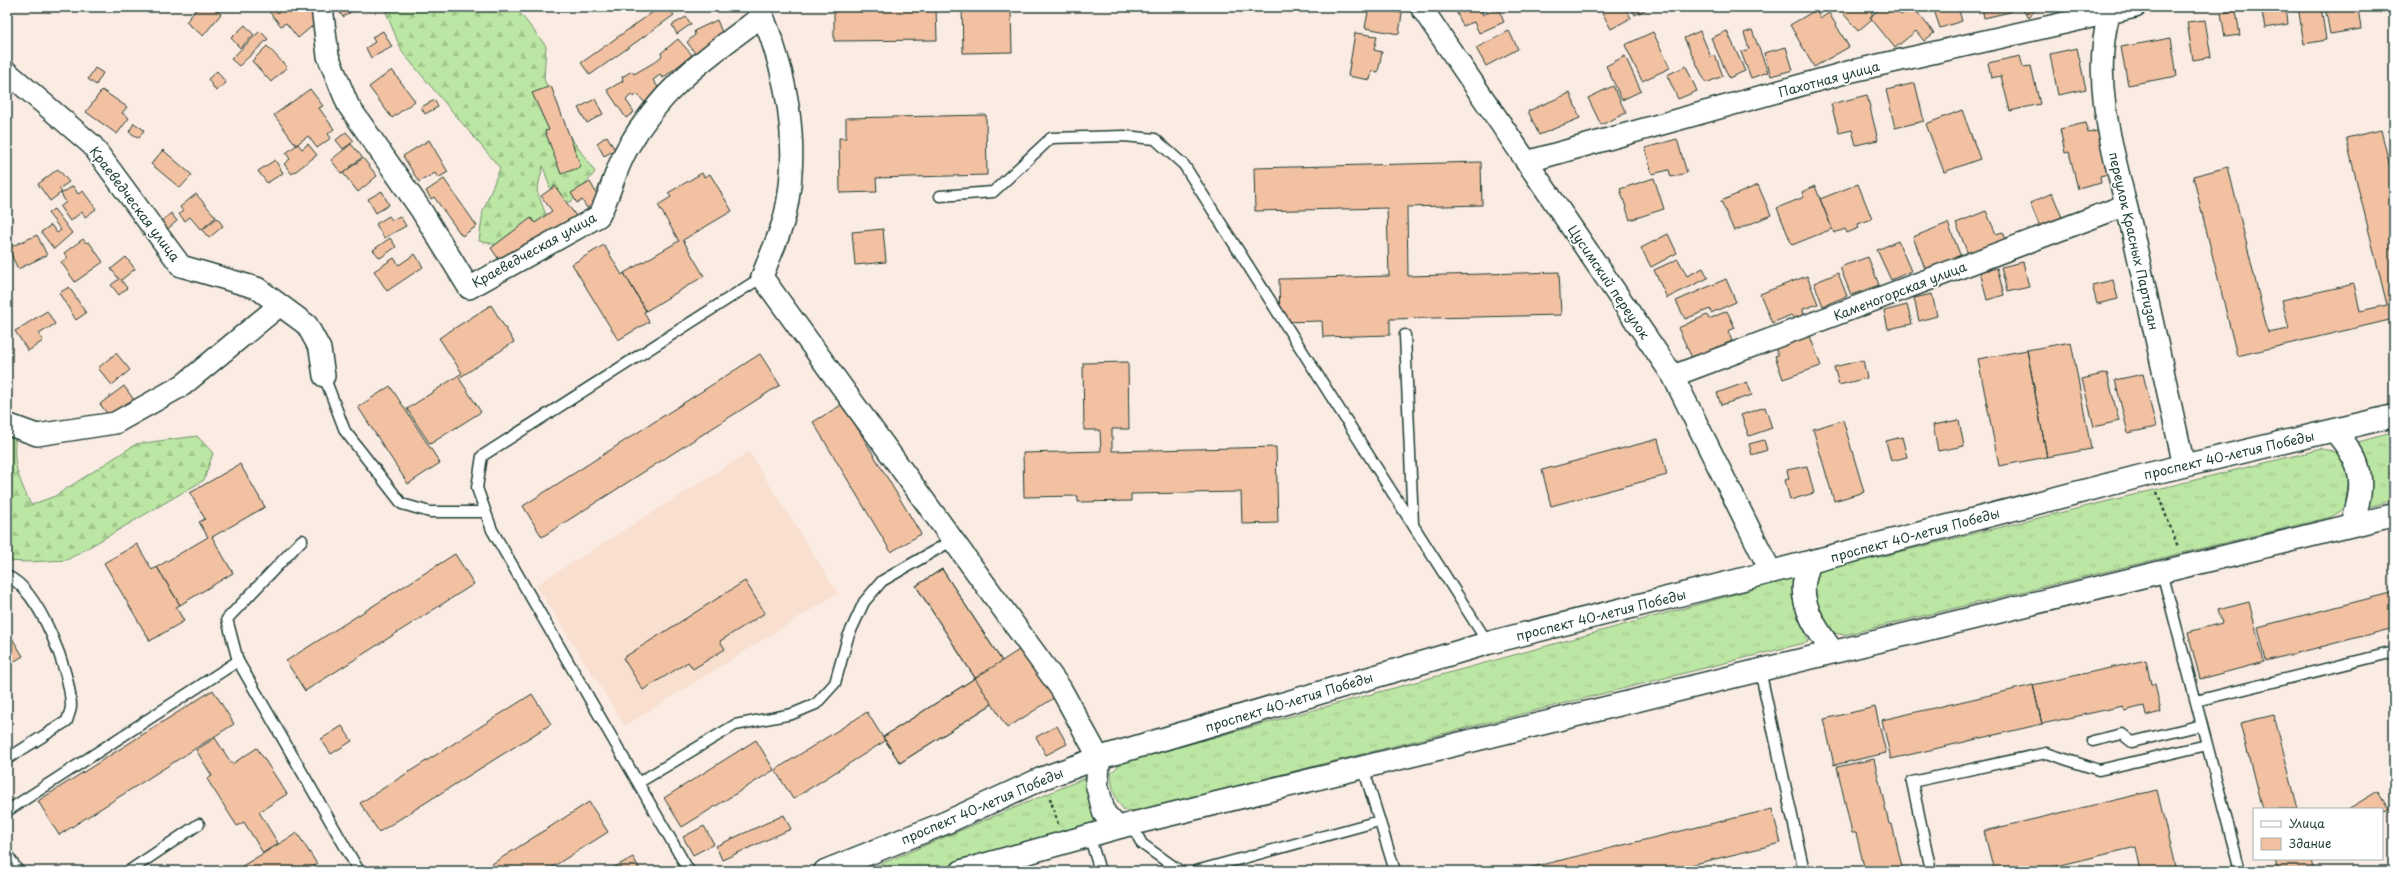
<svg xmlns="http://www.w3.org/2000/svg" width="2401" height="878" viewBox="0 0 2401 878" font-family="'Playpen Sans',sans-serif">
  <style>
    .built { fill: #f8dfd0 }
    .grass { fill: url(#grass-tufts); stroke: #6e926c }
    .forest { fill: url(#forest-firs); stroke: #6e926c }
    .building { fill: #f2c1a2; stroke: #1f3d34 }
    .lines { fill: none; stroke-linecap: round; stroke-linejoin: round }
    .lane-casing { stroke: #1f3d34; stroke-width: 13 }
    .street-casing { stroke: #1f3d34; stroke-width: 24 }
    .secondary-casing { stroke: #1f3d34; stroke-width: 25 }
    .path { stroke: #1f3d34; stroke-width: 2.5; stroke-dasharray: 3 3; stroke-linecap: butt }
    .lane { stroke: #fff; stroke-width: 10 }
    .street { stroke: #fff; stroke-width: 21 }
    .secondary { stroke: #fff; stroke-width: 22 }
    .labels { text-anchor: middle; stroke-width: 3.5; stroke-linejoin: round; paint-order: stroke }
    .street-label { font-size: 13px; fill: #1f3d34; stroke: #fff }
  </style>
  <defs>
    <pattern id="grass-tufts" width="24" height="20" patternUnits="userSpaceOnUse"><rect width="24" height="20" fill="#bce6a3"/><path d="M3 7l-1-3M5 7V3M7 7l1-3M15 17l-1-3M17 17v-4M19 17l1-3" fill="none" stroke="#a1c68d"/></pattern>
    <pattern id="forest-firs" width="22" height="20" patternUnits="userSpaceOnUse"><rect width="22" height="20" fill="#bce6a3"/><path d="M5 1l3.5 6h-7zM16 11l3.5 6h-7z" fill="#a1c68d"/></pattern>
  </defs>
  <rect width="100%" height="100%" fill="#fbece3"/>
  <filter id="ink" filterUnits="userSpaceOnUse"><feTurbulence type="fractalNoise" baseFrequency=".025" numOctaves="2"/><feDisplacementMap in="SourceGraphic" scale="8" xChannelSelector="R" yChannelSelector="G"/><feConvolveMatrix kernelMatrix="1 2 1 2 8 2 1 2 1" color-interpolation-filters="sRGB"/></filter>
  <g filter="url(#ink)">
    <!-- built -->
    <path class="built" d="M749 452 838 593 625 726 536 585Z"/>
    <!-- grass -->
    <path class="grass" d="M2394 432V500L2364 508 2355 443Z
      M2322 449C2331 450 2337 452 2344 458 2353 467 2353 499 2344 508 2341 512 2335 514 2331 517L1844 635 1830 632C1818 609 1810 598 1817 572Z
      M1794 578 1795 599 1808 642 1136 811 1124 810C1114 798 1112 789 1111 773L1121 763Z
      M1090 776 1100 822 963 860 937 871H864Z"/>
    <!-- forest -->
    <path class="forest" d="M384 7H515L546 46 544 79 569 135 595 172 571 202 554 200 543 166 537 191 546 215 532 231 502 246 479 241 483 211 500 168 402 52Z
      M7 427 17 428C11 463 17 474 31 505L55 496 136 444 197 436 213 453 204 480 67 560 29 562 7 561Z"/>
    <!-- building -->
    <path class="building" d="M198 7H212L221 14 203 36 186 22Z
      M270 7H313L322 18 298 38 286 23 281 26 267 9Z
      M342 7H356L357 8 343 17 338 10Z
      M660 7H668L674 15 590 75 581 63Z
      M834 7H936L937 40 834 41Z
      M962 7H1011L1012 52 963 53Z
      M1369 7 1402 13 1399 34 1365 28Z
      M1465 7H1480L1483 15 1498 8 1504 22 1479 33 1474 22 1463 26 1456 11Z
      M1599 7H1625L1631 18 1611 29Z
      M1631 7H1650L1635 15Z
      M1850 7H1867L1873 15 1870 17 1872 19 1858 31 1843 13Z
      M1882 7H1895L1901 15 1913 7 1934 33 1924 41 1916 31 1895 48 1870 17Z
      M1933 7H1958L1962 21 1940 28Z
      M1982 7H2009L2010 12 1984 18Z
      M2019 7H2038L2029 17Z
      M2261 7H2286L2288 24 2265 28Z
      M2298 7H2321L2326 40 2304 44Z
      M2325 7H2358L2361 29 2330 34Z
      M2378 7H2394V9L2379 11Z
      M1816 10 1821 18 1829 13 1849 47 1814 67 1790 25Z
      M2236 11 2240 35 2225 37 2221 13Z
      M686 17 691 24 677 34 672 25Z
      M717 20 723 35 697 56 687 42 695 35 694 31Z
      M2205 20 2211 57 2193 60 2187 22Z
      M245 25 254 35 240 48 231 38Z
      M1752 30 1768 72 1751 78 1741 52 1749 49 1744 33Z
      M260 31 268 39 239 66 231 59Z
      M383 31 392 47 371 58 366 48 375 42 372 37Z
      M1509 31 1518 49 1486 66 1476 48Z
      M1700 31 1711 57 1715 55 1723 76 1706 83 1684 38Z
      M1727 31 1745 71 1729 78 1711 38Z
      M1653 32 1670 68 1642 81 1625 45Z
      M1355 33 1377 36 1374 50 1382 52 1378 72 1372 71 1370 80 1348 76Z
      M2171 38 2177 76 2128 85 2121 47Z
      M678 39 692 55 663 78 660 75 653 80 662 93 647 105 637 94 634 97 631 95 626 100 634 112 626 118 607 90 623 81 622 77 632 71 634 74 653 63 662 56 661 53Z
      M267 46 287 67 271 82 252 61Z
      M1786 47 1793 70 1771 76 1764 53Z
      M2077 48 2086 89 2058 95 2050 54Z
      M1625 56 1641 91 1622 100 1606 66Z
      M2020 56 2023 67 2031 66 2040 104 2010 111 2001 76 1991 78 1988 63Z
      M1686 66 1697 91 1678 99 1667 75Z
      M95 68 103 73 96 85 88 79Z
      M392 70 415 101 392 118 369 87Z
      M217 71 226 83 216 91 208 79Z
      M1915 83 1924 121 1895 128 1886 90Z
      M551 86 581 167 561 174 545 131 549 130 532 93Z
      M1613 86 1626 113 1601 125 1588 98Z
      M310 89 323 106 319 108 334 129 328 134 331 138 317 148 308 136 296 145 274 115Z
      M102 90 127 107 122 113 129 118 117 134 86 112Z
      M1570 93 1580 118 1539 135 1528 111Z
      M1867 95 1878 140 1856 145 1852 130 1839 133 1831 104Z
      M595 99 603 114 587 123 578 108Z
      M435 100 438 107 425 114 421 107Z
      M1962 110 1980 159 1944 172 1926 124Z
      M986 115 987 175 876 178 877 192 840 193 839 138H846V118Z
      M134 123 144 130 139 138 129 132Z
      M2085 123 2088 133 2101 130 2112 173 2100 176 2101 183 2078 189 2069 152 2065 153 2060 129Z
      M2381 130 2394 183V319L2237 356 2193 176 2228 167 2268 333 2289 329 2282 300 2354 284 2360 311 2387 305 2346 138Z
      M346 132 354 141 343 149 336 140Z
      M607 136 615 150 604 156 597 143Z
      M1677 139 1687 173 1671 177 1669 170 1652 174 1645 148Z
      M429 140 448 172 438 178 435 173 419 182 403 156Z
      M298 144 302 149 308 144 317 155 292 174 284 164 290 159 286 153Z
      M351 144 362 157 342 174 331 160Z
      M163 150 192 175 180 188 151 164Z
      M363 158 377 176 358 192 343 173Z
      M275 160 283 173 267 183 258 171Z
      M1481 162 1482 205 1407 207 1408 276 1559 272 1561 315 1390 319V335L1323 337 1322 321 1280 322 1279 279 1389 276 1387 208 1255 211 1254 168Z
      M58 169 69 182 59 189 62 192 50 201 38 184Z
      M702 173 704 177 710 174 732 211 683 240 704 276 646 311 624 273 679 241 658 205 671 197 668 193Z
      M1654 178 1664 209 1630 220 1620 189Z
      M444 179 477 226 462 236 434 197 431 199 426 191Z
      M590 182 601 201 587 208 582 200 577 203 571 193Z
      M1858 184 1872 219 1858 224 1859 228 1847 233 1845 229 1834 233 1820 199Z
      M1758 185 1771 215 1734 231 1721 201Z
      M73 186 78 194 83 191 96 209 85 217 82 212 70 221 60 207 66 202 61 194Z
      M555 186 576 216 504 267 491 248 531 218 535 223 552 211 541 196Z
      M1815 186 1832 229 1792 245 1777 208 1804 197 1802 192Z
      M382 191 389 205 376 213 368 199Z
      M2052 193 2063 220 2041 229 2030 203Z
      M196 194 216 217 201 230 190 217 185 221 179 214 183 211 180 207Z
      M54 209 72 233 54 249 41 232 51 225 57 233 61 230 48 213Z
      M1986 211 1996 234 2003 232 2007 242 1969 257 1956 223Z
      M171 213 177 221 164 232 158 224Z
      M389 216 392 220 400 216 406 226 384 238 376 224Z
      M217 218 223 226 209 238 202 230Z
      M1948 223 1961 257 1926 271 1913 237Z
      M883 229 886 262 855 265 852 232Z
      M1668 234 1677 253 1651 267 1641 248Z
      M37 235 47 255 18 269 8 248Z
      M390 238 396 247 380 258 373 250Z
      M83 239 86 243 89 242 103 262 75 282 61 262 68 258 64 253Z
      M1898 241 1911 271 1891 280 1877 250Z
      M604 245 622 275 624 273 646 311 644 312 649 322 618 340 572 264Z
      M415 254 423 267 387 291 374 271 394 258 399 265Z
      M126 257 135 269 121 280 127 288 119 295 111 285 119 279 111 269Z
      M1868 257 1879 285 1851 295 1840 267Z
      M1678 259 1687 276 1703 268 1708 278 1667 298 1654 270Z
      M2023 262 2029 287 2007 292 2001 267Z
      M1997 268 2004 295 1987 300 1980 272Z
      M1838 273 1847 296 1823 306 1814 283Z
      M1807 276 1818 304 1803 309 1804 318 1795 320 1791 315 1772 323 1760 294Z
      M1726 279 1736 302 1711 313 1710 309 1685 319 1676 301Z
      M2113 280 2118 299 2097 304 2092 285Z
      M69 287 86 313 76 320 59 293Z
      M1932 294 1937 316 1919 321 1914 298Z
      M491 305 514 342 459 378 481 412 430 444 407 409 462 373 439 338Z
      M1907 305 1912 324 1888 329 1884 311Z
      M47 311 55 324 39 334 43 341 28 351 15 331Z
      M1727 311 1735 328 1728 331 1732 341 1692 358 1678 328 1707 315 1709 319Z
      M1810 336 1821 366 1783 379 1775 356 1778 355 1775 348Z
      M2071 342 2091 449 2047 457 2027 350Z
      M2027 350 2047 457 1999 466 1978 359Z
      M116 353 130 370 112 385 98 368Z
      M760 354 780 385 542 537 523 506Z
      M1863 360 1867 378 1839 385 1834 367Z
      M1128 362 1129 429H1112V451L1276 447 1278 523 1242 524 1241 492 1131 494V501L1078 502V496L1024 497 1023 453 1101 451 1100 430H1084L1083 363Z
      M2107 373 2119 421 2094 427 2082 379Z
      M2143 374 2156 427 2128 433 2115 380Z
      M1747 382 1752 395 1721 405 1717 393Z
      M124 386 137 404 113 421 100 404Z
      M390 386 440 463 408 484 358 407Z
      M843 404 921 534 891 552 813 422Z
      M1765 407 1772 428 1749 436 1741 415Z
      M1843 420 1864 492 1834 501 1813 429Z
      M1959 420 1964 446 1938 451 1933 425Z
      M1902 437 1907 457 1891 461 1886 441Z
      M1658 439 1667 475 1551 506 1542 470Z
      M1764 440 1767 450 1752 455 1749 444Z
      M240 464 265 507 212 537 233 573 180 605 157 567 208 537 199 522 205 519 190 493Z
      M1807 466 1814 493 1790 500 1785 480 1789 479 1787 470Z
      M137 544 152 570 157 567 180 605 176 607 184 621 150 641 104 563Z
      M455 554 474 584 305 691 286 661Z
      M942 569 1002 661 1022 648 1054 698 1007 728 992 704 900 763 883 737 975 678 916 586Z
      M942 569 1002 661 975 678 916 586Z
      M745 581 765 613 720 641 725 649 693 669 688 662 643 690 623 658Z
      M2394 592V628L2266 661 2258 627Z
      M2249 602 2264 662 2200 679 2188 632 2222 623 2218 610Z
      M7 630 23 656 7 666Z
      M2146 660 2151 684H2155L2161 712 2146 716 2144 706 2124 711 2123 706 2042 724 2033 685Z
      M975 678 992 704 900 763 883 737Z
      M2033 685 2042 724 1891 759 1882 720Z
      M213 690 234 724 59 835 38 801Z
      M532 694 551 724 379 832 360 803Z
      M1875 707 1886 753 1834 765 1824 719Z
      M867 712 885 741 793 799 775 770Z
      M2274 715 2298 809H2262L2240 723Z
      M342 726 352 741 331 754 321 739Z
      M1057 726 1067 744 1046 755 1036 737Z
      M215 738 232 764 257 748 287 794 259 812 278 843 263 853 244 822 237 826 207 779 212 776 196 750Z
      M756 740 774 770 682 827 664 798Z
      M1874 759 1889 824H1892L1903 871H1865L1856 833H1852L1837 767Z
      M2157 790 2176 871H2141L2136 847 2036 871H1994L1984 831Z
      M2378 791 2389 809 2382 812V809H2348Z
      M589 802 608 832 546 871H481Z
      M1772 809 1781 843 1666 871H1516Z
      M784 815 791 829 722 860 716 846Z
      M704 826 714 844 693 855 683 837Z
      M297 833 317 864 306 871H234Z
      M633 857 641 871H609V870Z
      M2275 859H2311L2314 871H2278Z"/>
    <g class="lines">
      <!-- lane casing -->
      <g class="lane-casing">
        <path id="lane" d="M940 196 993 192 1051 138 1124 136 1155 139 1184 165 1488 643
          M1405 335 1413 524
          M324 376 345 431 402 504 430 512H485
          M302 540 227 619 238 661 359 871
          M2162 572 2240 871
          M7 576C39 589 71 673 71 706 71 711 68 716 67 721L7 759
          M1760 670 1804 871
          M2196 701 2394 652
          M2093 741 2122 734 2132 742 2202 725
          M1363 767 1395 871
          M638 783 735 725 792 714 816 704 835 683 848 637 864 602 882 581 953 540
          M7 811 238 661
          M1131 824 1142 844 1180 871
          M1089 835 1100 871
          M7 854 18 871
          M129 871 199 824
          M689 871 492 530 477 488 482 456 762 277
          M1196 871 1379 821
          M1931 871 1912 782 2046 753 2099 770 2207 745"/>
      </g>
      <!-- street casing -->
      <g class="street-casing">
        <path id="street" d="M322 7 328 56 348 105 421 210 469 288 599 216C610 195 615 170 627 149 662 87 707 57 762 16
          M759 7C787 72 801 145 785 215 780 236 769 257 762 277L1061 689 1099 758
          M1421 7 1673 376 1771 572
          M2109 14C2089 88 2118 165 2134 238 2150 314 2167 390 2184 466
          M7 72 92 145 181 266 257 288 307 325 320 349 324 376
          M1526 162 1848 72 2135 7
          M1673 376 2126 205
          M7 424 37 435 115 423 183 385 280 305"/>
      </g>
      <!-- secondary casing -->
      <g class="secondary-casing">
        <path id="secondary" d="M2334 430C2365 466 2365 482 2352 525
          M1809 562C1808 569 1805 576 1804 584 1801 608 1820 634 1833 652
          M1099 758 1097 785 1104 813 1117 827
          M825 871 945 823 1043 778 1099 758 1488 643 1771 572 2149 474 2394 416
          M962 871 1131 824 2394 515"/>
      </g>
      <!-- path -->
      <path class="path" d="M2157 492 2178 547
        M1050 798 1058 824"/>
      <!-- lane -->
      <use href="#lane" class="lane"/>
      <!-- street -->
      <use href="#street" class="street"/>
      <!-- secondary -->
      <use href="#secondary" class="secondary"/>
    </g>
  </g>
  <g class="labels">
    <!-- street labels -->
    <g class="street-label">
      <text transform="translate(1829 79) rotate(-15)" y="5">Пахотная улица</text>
      <text transform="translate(135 204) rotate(53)" y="5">Краеведческая улица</text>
      <text transform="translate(2134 241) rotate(77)" y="5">переулок Красных Партизан</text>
      <text transform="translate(534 250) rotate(-29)" y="5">Краеведческая улица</text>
      <text transform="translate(1609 282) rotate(56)" y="5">Цусимский переулок</text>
      <text transform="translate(1900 291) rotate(-21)" y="5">Каменогорская улица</text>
      <text transform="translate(2229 455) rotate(-13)" y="5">проспект 40-летия Победы</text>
      <text transform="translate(1915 535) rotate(-15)" y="5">проспект 40-летия Победы</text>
      <text transform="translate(1601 615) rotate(-14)" y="5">проспект 40-летия Победы</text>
      <text transform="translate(1289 702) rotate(-17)" y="5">проспект 40-летия Победы</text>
      <text transform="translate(982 806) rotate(-23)" y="5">проспект 40-летия Победы</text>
    </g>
  </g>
  <!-- margin -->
  <rect width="2401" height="878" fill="none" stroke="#fff" stroke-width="24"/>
  <rect x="12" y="12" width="2377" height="854" fill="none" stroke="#1f3d34" stroke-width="1.5" filter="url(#ink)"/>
  <!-- legend -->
  <rect x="2253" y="808" width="130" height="52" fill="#ffffff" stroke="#a5b1ae"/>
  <rect x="2261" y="821" width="20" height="6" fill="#ffffff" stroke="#a5b1ae"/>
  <text x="2289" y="828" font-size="12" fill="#1f3d34">Улица</text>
  <rect x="2261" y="838" width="20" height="12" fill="#f2c1a2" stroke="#a5b1ae"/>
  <text x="2289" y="848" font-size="12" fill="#1f3d34">Здание</text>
</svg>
